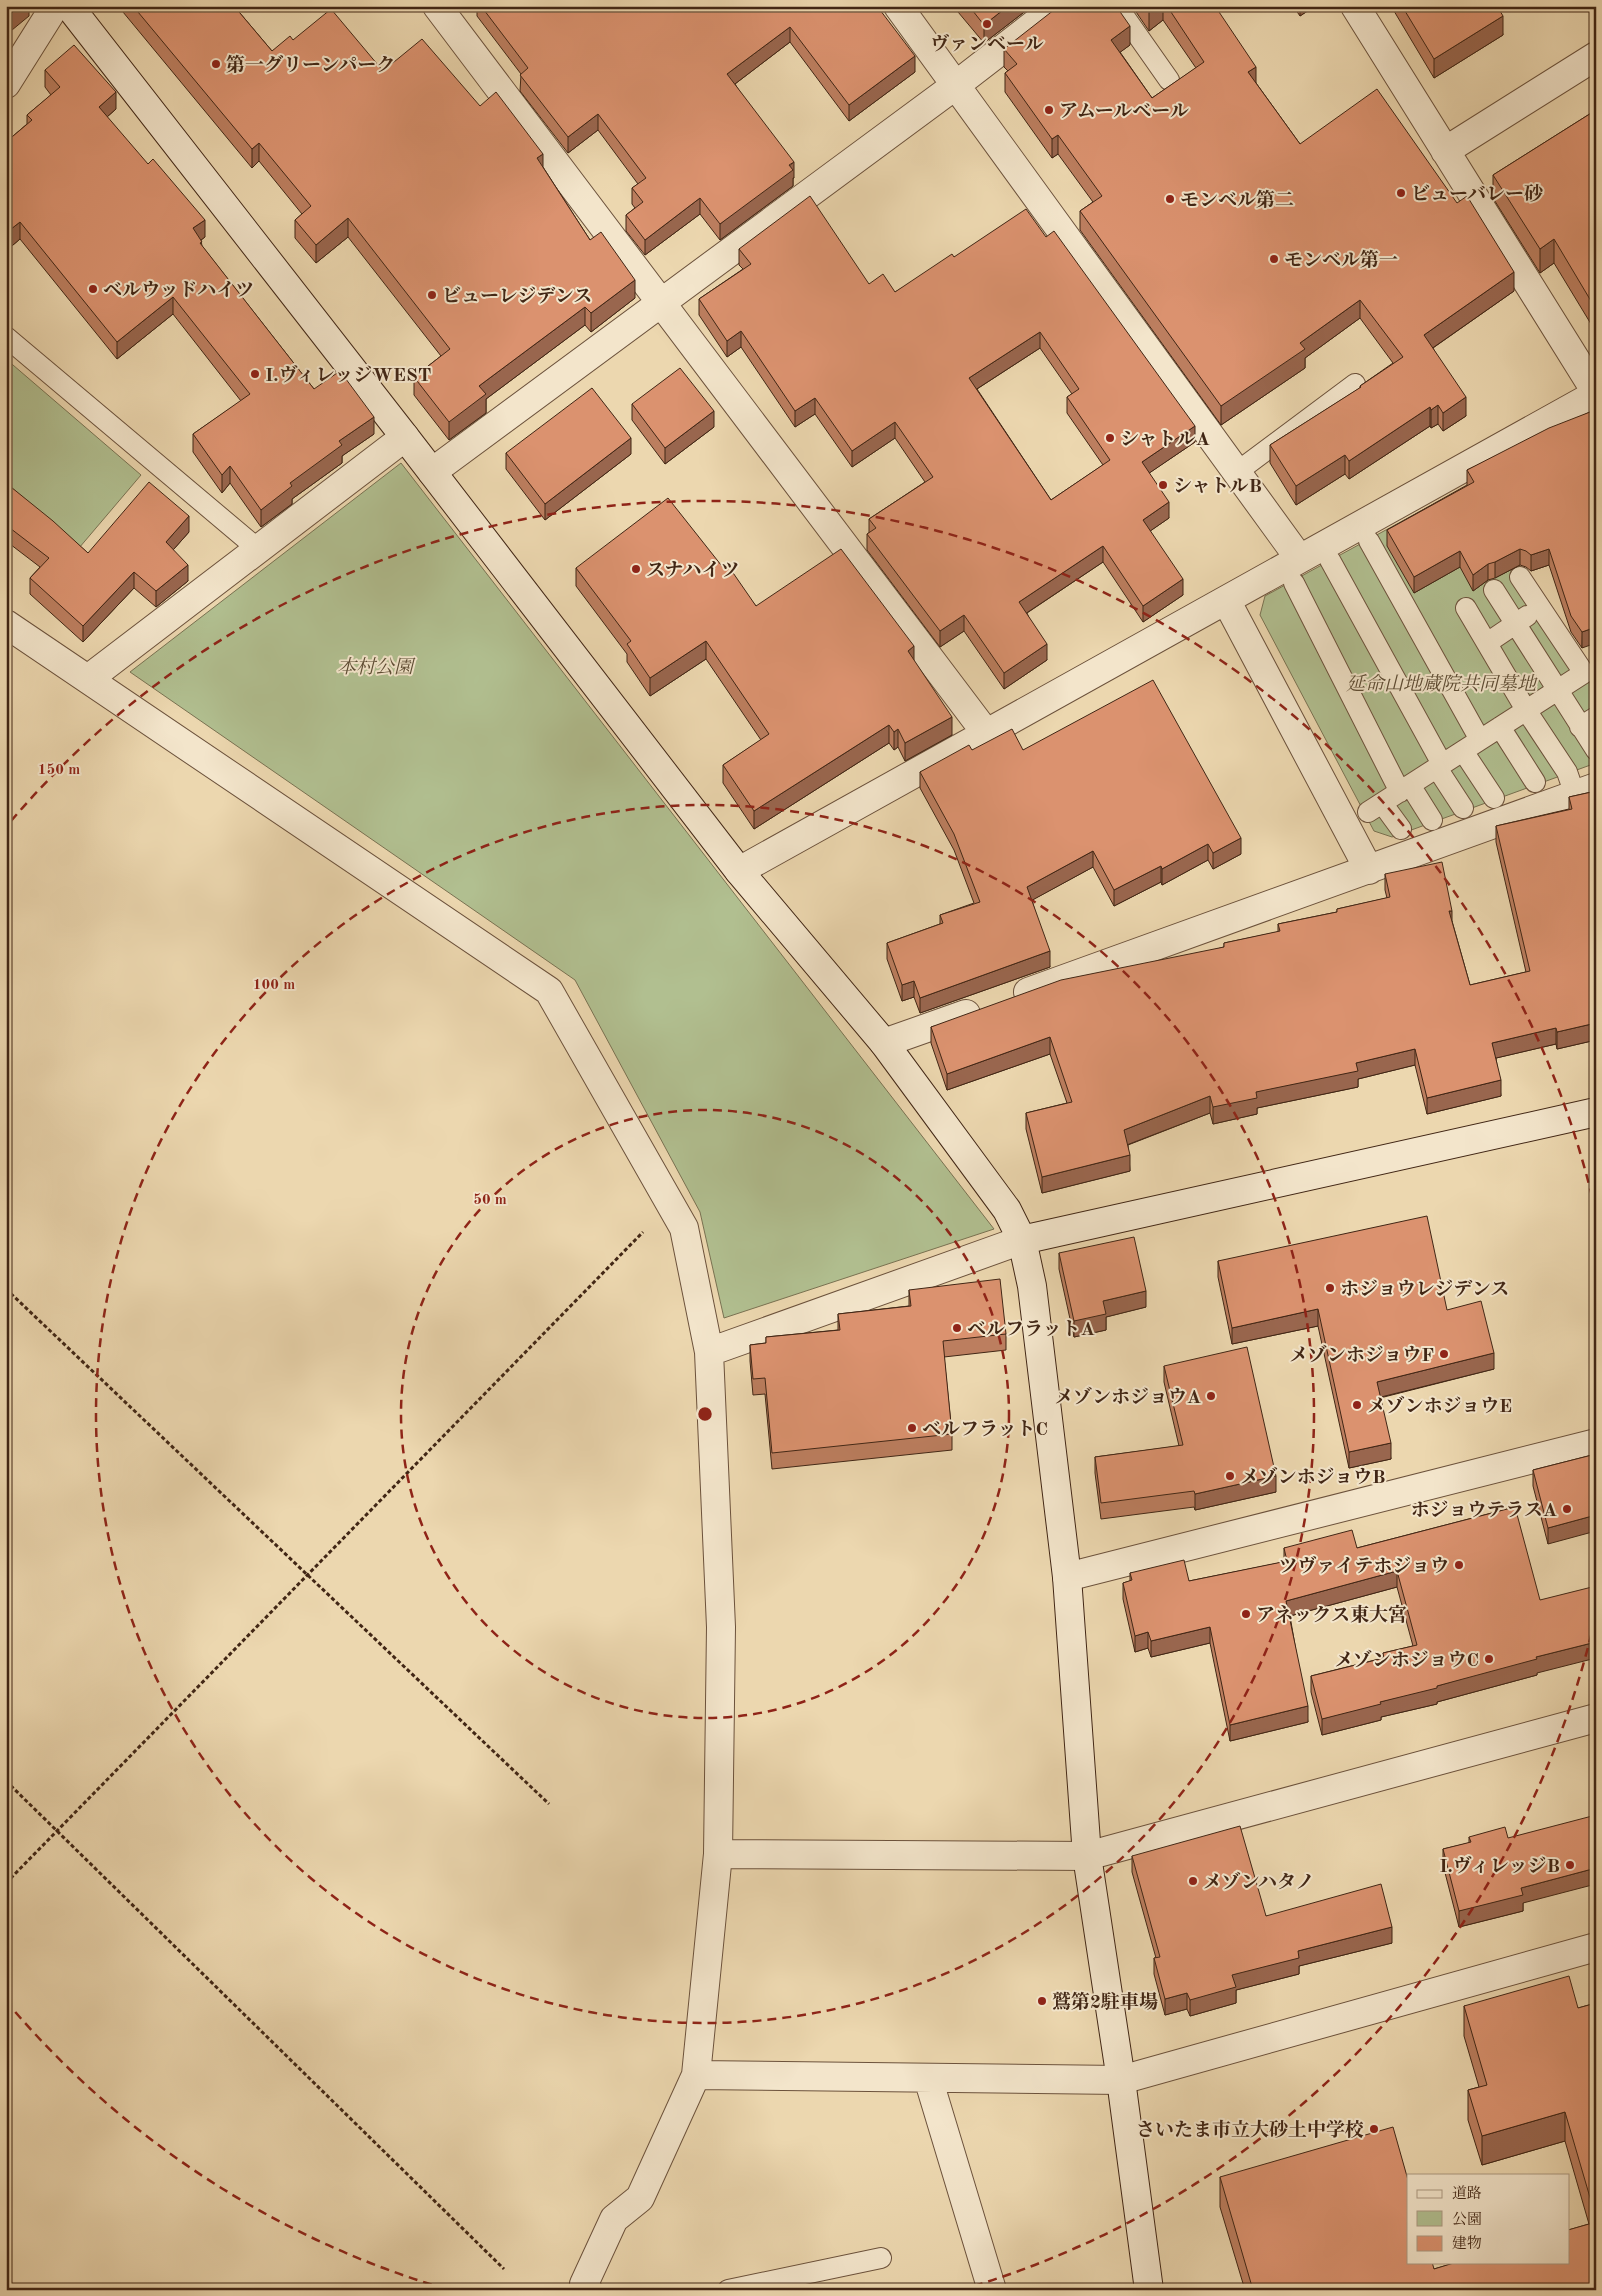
<svg xmlns="http://www.w3.org/2000/svg" width="1602" height="2296" viewBox="0 0 1602 2296" font-family="'Old Standard TT','Noto Serif JP',serif">
  <style>
    .green { fill: #b1bf90; stroke: #797252 }
    .lines { fill: none; stroke-linecap: round; stroke-linejoin: round }
    .lane-casing { stroke: #6c523c; stroke-width: 22 }
    .street-casing { stroke: #6c523c; stroke-width: 30 }
    .secondary-casing { stroke: #412615; stroke-width: 30 }
    .path { stroke: #412615; stroke-width: 3; stroke-dasharray: 4 2.5; stroke-linecap: butt }
    .lane { stroke: #f3e5cb; stroke-width: 20 }
    .street { stroke: #f3e5cb; stroke-width: 28 }
    .secondary { stroke: #f3e5cb; stroke-width: 28 }
    .wall { fill: #bc7e5f; stroke: #412615; fill-rule: evenodd }
    .shaded-wall { fill: #99664e; stroke: #412615 }
    .building { fill: #db926f; stroke: #412615; fill-rule: evenodd }
    .ring { fill: none; stroke: #8f2418; stroke-width: 2.5; stroke-dasharray: 9 6 }
    .poi-dot { fill: #8f2418; stroke: #f3e5cb; stroke-width: 2 }
    .labels { text-anchor: middle; stroke-width: 4; stroke-linejoin: round; paint-order: stroke }
    .poi-label { font-size: 19px; font-weight: bold; fill: #412615; stroke: #f3e5cb; text-anchor: start }
    .park-label { font-size: 19px; font-style: italic; fill: #5d4c34; stroke: #f3e5cb }
    .centre { fill: #8f2418; stroke: #f3e5cb; stroke-width: 2.5 }
    .ring-label { font-size: 15px; text-anchor: middle; font-weight: bold; fill: #8f2418; stroke: #f3e5cb; stroke-width: 4; stroke-linejoin: round; paint-order: stroke }
  </style>
  <rect width="100%" height="100%" fill="#ecd7af"/>
  <filter id="stains"><feTurbulence type="fractalNoise" baseFrequency=".004" numOctaves="4"/><feColorMatrix values="0 0 0 0 .2 0 0 0 0 .09 0 0 0 0 .02 0 0 0 .5 -.17"/></filter>
  <radialGradient id="worn" r=".72"><stop offset=".6" stop-color="#630" stop-opacity="0"/><stop offset="1" stop-color="#630" stop-opacity=".3"/></radialGradient>
  <!-- green -->
  <path class="green" d="M6 359 141 475 79 548 6 485Z
    M401 463 994 1229 724 1318 700 1212 575 980 130 672Z
    M1459 490 1488 535 1517 571 1584 663 1596 695V763L1392 837 1374 831 1260 615 1265 596Z"/>
  <g class="lines">
    <!-- lane casing -->
    <g class="lane-casing">
      <path id="lane" d="M1117 6 1169 80
        M6 337 258 549
        M1237 472 1355 384
        M1369 541 1480 740
        M1330 560 1442 764
        M1294 583 1400 792
        M1494 590 1596 750
        M1466 608 1526 710 1567 772 1575 795
        M1487 643 1527 616
        M1500 727 1535 782
        M1580 727 1596 717
        M1463 751 1494 798
        M1437 768 1463 808
        M1410 785 1432 820
        M1382 803 1401 829
        M1368 812 1584 673 1520 577
        M728 2290 881 2258"/>
    </g>
    <!-- street casing -->
    <g class="street-casing">
      <path id="street" d="M437 6 986 733
        M898 6 1299 558
        M1355 6 1596 392
        M6 84 55 6
        M1445 151 1596 56
        M432 472 956 85 1058 6
        M1226 600 1369 870
        M6 624 549 991 684 1228 709 1352 721 1627 718 1854 696 2075 640 2198 614 2219 584 2284 588 2290
        M88 679 405 437
        M739 871 1596 394
        M1028 992 1596 787
        M884 1043 966 1014
        M709 1352 1022 1240
        M1067 1577 1596 1443
        M718 1854 1087 1856 1596 1718
        M696 2075 1121 2080 1596 1947
        M928 2078 992 2290"/>
    </g>
    <!-- secondary casing -->
    <g class="secondary-casing">
      <path id="secondary" d="M69 6 405 437 739 871 884 1043 1007 1210 1022 1240 1032 1286 1067 1577 1087 1856 1121 2080 1149 2290
        M1022 1240 1596 1112"/>
    </g>
    <!-- path -->
    <path class="path" d="M6 1289 549 1804
      M6 1781 504 2269
      M6 1883 643 1232"/>
    <!-- lane -->
    <use href="#lane" class="lane"/>
    <!-- street -->
    <use href="#street" class="street"/>
    <!-- secondary -->
    <use href="#secondary" class="secondary"/>
  </g>
  <!-- wall -->
  <path class="wall" d="M118 6H234L272 51 293 40 383 71 480 106 543 167 590 240 635 298 591 332 585 325 486 399V413L449 440 414 395V377L441 356 348 237 316 263 295 238V220L302 214 259 161 252 168Z
    M477 6H866L915 72 849 121 790 42 735 84 794 178H793V186L720 240 700 214 645 255 626 231V215L635 208 632 204V188L638 184 598 130 568 153 520 91 521 74 477 16Z
    M953 6H1032L984 43Z
    M1132 6H1218L1216 8 1256 83 1300 144 1514 291 1433 348 1466 416 1443 431 1438 424 1431 428 1430 426 1349 479 1345 474 1296 505 1270 463V445L1360 388V386L1393 363 1360 318 1305 358V368L1221 425 1080 230V211L1093 202 1058 154 1052 158 1005 92V73L1008 71 1004 67V49L1130 45 1120 52 1152 98 1196 68 1163 20 1149 31Z
    M1293 6H1315L1300 16Z
    M1391 6H1497L1503 35 1434 78Z
    M45 70 116 109 107 117 205 237 201 240 202 246 314 389 374 434 342 456V463L292 499V504L261 527 230 483 222 493 193 452V434L241 401 173 314 117 359 20 239 6 251V142L27 124V115L51 95 45 87Z
    M1596 110V321L1591 324 1554 263 1540 273 1493 198V175Z
    M1046 237 1195 442 1149 473 1169 518 1150 531 1183 595 1143 622 1103 562 1027 613 1047 660 1004 689 964 631 940 647 867 550V534L869 533V519L925 482 895 438 852 467 815 414 795 427 741 347 727 357 699 315V299L743 269 739 265V249L869 284 895 292 954 257ZM1040 348 1072 394 1067 397V413L1103 465 1051 500 977 389Z
    M632 404 714 427 665 464 632 420Z
    M1590 412 1582 648 1571 632 1549 565 1531 571 1526 567 1520 565 1495 578 1488 580 1473 591 1460 567 1414 593 1387 546V530L1467 485V470Z
    M506 453 631 454 545 520 506 469Z
    M6 483 88 553 189 532 173 550 188 581 156 607 134 588 83 642 30 594V578L40 567 6 541Z
    M576 568 725 570 756 606 914 661 952 735 905 761 898 747 894 750 889 743 754 829 723 783V765L761 740 706 659 650 696 627 662V654L576 586Z
    M972 750H1023L1241 854 1213 869 1208 860 1162 885 1161 882 1114 906 1093 867 1032 900 1050 967 920 1013 914 997 902 1001 887 959V943L940 924V915L974 903 954 850 920 788V772Z
    M1596 791V1040L1557 1049 1556 1044 1496 1058 1501 1096 1427 1114 1415 1065 1358 1079V1087L1257 1108V1114L1213 1124 1210 1113 1128 1145 1130 1171 1042 1193 1026 1129V1113L1067 1103 1050 1054 947 1090 931 1043V1027L1224 947V943L1278 932V924L1337 912V909L1387 898 1385 890V874L1452 921 1470 985 1526 972 1496 842V826L1569 809V797Z
    M1059 1253 1146 1307 1106 1317V1330L1074 1337 1059 1269Z
    M1218 1261 1447 1310 1494 1369 1380 1398 1391 1459 1349 1468 1318 1326 1232 1344 1218 1277Z
    M909 1290 1006 1334V1350L944 1357 952 1434V1450L772 1469 765 1394 753 1395 750 1361V1345L766 1343V1337L838 1330V1314L909 1306Z
    M1164 1366 1276 1492 1195 1510 1194 1507 1101 1519 1095 1473V1457L1179 1446 1164 1382Z
    M1596 1454 1548 1544 1533 1486V1470Z
    M1515 1507 1537 1675 1437 1702V1704L1381 1717V1720L1322 1735 1311 1692V1676L1383 1658V1653L1413 1646 1397 1587 1290 1616 1308 1722 1230 1741 1210 1643 1151 1657 1148 1648 1135 1652 1123 1599V1583L1130 1581V1573L1189 1581 1284 1562V1548H1357Z
    M1469 1837 1523 1903V1911L1459 1927 1443 1865V1849L1469 1843Z
    M1132 1856 1266 1916 1392 1943 1299 1966V1974L1236 1990V2003L1190 2016 1187 2009 1165 2015 1154 1974V1958H1156L1132 1872Z
    M1596 2003V2290H1245L1220 2207V2177L1434 2269 1589 2224 1565 2141 1482 2165 1468 2120V2090L1479 2087 1464 2036V2006L1578 2008Z"/>
  <!-- shaded-wall -->
  <path class="shaded-wall" d="M15 6H29V16L6 35V13Z
    M1008 6H1032L984 43V25Z
    M1156 6H1163V20L1149 31V12Z
    M1300 6H1315L1300 16Z
    M1503 16V35L1434 78V59Z
    M1130 26V45L1111 59V40Z
    M790 27V42L727 90V74Z
    M915 56V72L849 121V105Z
    M1256 67V85L1248 72Z
    M116 92V109L99 124V107Z
    M598 114V130L568 153V137Z
    M1058 135V154L1052 158V139Z
    M259 143V161L252 168V149Z
    M543 154V172L537 158Z
    M794 162V178H793V186L720 240V224Z
    M700 198V214L645 255V240Z
    M348 218V237L316 263V245Z
    M205 220V237L193 246V228Z
    M20 222V239L6 251V233Z
    M1554 239V263L1540 273V249Z
    M1514 272V291L1424 354V335Z
    M635 280V298L591 332V313Z
    M173 297V314L117 359V342Z
    M1596 298V321L1591 324V301Z
    M1360 300V318L1305 358V368L1221 425V406L1300 343Z
    M585 307V325L486 399V413L449 440V422L479 386Z
    M741 331V347L727 357V341Z
    M1040 332V348L969 394V378Z
    M1466 397V416L1443 431V413Z
    M815 398V414L795 427V411Z
    M1438 405V424L1431 428V410Z
    M1430 407V426L1349 479V461Z
    M714 411V427L665 464V448Z
    M374 417V434L342 456V463L292 499V504L261 527V510L290 483 339 441Z
    M895 422V438L852 467V451Z
    M1195 426V442L1142 478V462Z
    M631 438V454L545 520V504Z
    M1345 455V474L1296 505V486Z
    M230 466V483L222 493V475Z
    M1169 502V518L1143 536V520Z
    M189 516V532L166 558V542Z
    M1103 546V562L1019 618V602Z
    M1520 549V565L1495 578V562Z
    M1549 549V565L1531 571V555Z
    M1460 551V567L1414 593V577Z
    M1488 564V580L1473 591V575Z
    M188 565V581L156 607V591Z
    M134 572V588L83 642V626Z
    M1183 579V595L1143 622V606Z
    M964 615V631L940 647V631Z
    M1596 627V643L1582 648V632Z
    M706 641V659L650 696V678Z
    M1047 644V660L1004 689V673Z
    M914 646V664L908 651Z
    M952 717V735L905 761V743Z
    M889 725V743L754 829V811Z
    M898 729V747L894 750V732Z
    M1241 838V854L1213 869V853Z
    M1208 844V860L1162 885V869Z
    M1093 851V867L1027 903V887Z
    M1161 866V882L1114 906V890Z
    M1449 911H1452V927Z
    M1050 951V967L920 1013V998Z
    M914 981V997L902 1001V985Z
    M1596 1023V1040L1557 1049V1032Z
    M1556 1028V1044L1492 1059V1043Z
    M1050 1037V1054L947 1090V1074Z
    M1415 1049V1065L1358 1079V1087L1257 1108V1114L1213 1124V1107L1256 1092 1356 1063Z
    M1501 1080V1096L1427 1114V1098Z
    M1210 1096V1113L1124 1146V1130Z
    M1130 1155V1171L1042 1193V1177Z
    M1146 1291V1307L1106 1317V1330L1074 1337V1321L1103 1301Z
    M1318 1309V1326L1232 1344V1328Z
    M1494 1353V1369L1377 1398V1382Z
    M1391 1443V1459L1349 1468V1452Z
    M1276 1476V1492L1195 1510V1494Z
    M1596 1515V1531L1548 1544V1528Z
    M1397 1571V1587L1286 1617V1601Z
    M1210 1627V1643L1151 1657V1641Z
    M1148 1632V1648L1135 1652V1636Z
    M1596 1642V1658L1537 1673V1675L1437 1702V1704L1381 1717V1720L1322 1735V1719L1380 1702 1437 1686 1536 1657Z
    M1308 1706V1722L1230 1741V1725Z
    M1596 1868V1884L1523 1903V1911L1459 1927V1911L1521 1888Z
    M1392 1927V1943L1299 1966V1974L1236 1990V2003L1190 2016V2000L1232 1975 1298 1951Z
    M1187 1993V2009L1165 2015V1999Z
    M1565 2112V2141L1482 2165V2136Z"/>
  <!-- building -->
  <path class="building" d="M6 6H15L6 13Z
    M133 6H234L272 51 290 36 293 40 331 9 383 71 422 39 480 106 496 92 543 154 537 158 590 240 601 232 635 280 591 313 585 307 479 386 486 394 449 422 414 377 450 349 348 218 316 245 295 220 311 206 259 143 252 149Z
    M481 6H866L869 10 873 6H877L915 56 849 105 790 27 727 74 794 162 789 165 793 170 720 224 700 198 645 240 626 215 643 202 632 188 646 178 598 114 568 137 520 75 528 68Z
    M969 6H1008L984 25Z
    M1059 6H1116L1130 26 1111 40 1152 98 1204 62 1167 6H1215L1256 67 1248 72 1300 144 1377 89 1457 203 1467 196 1514 272 1424 335 1466 397 1443 413 1438 405 1431 410 1430 407 1349 461 1345 455 1296 486 1270 445 1361 387 1360 386 1403 357 1360 300 1300 343 1305 349 1221 406 1080 211 1102 196 1058 135 1052 139 1005 73 1017 64 1004 49Z
    M1145 6H1156L1149 12Z
    M1402 6H1497L1503 16 1434 59Z
    M74 45 116 92 99 107 148 164 153 159 205 220 193 228 202 242 200 243 314 389 340 371 374 417 339 441 342 445 290 483 292 486 261 510 230 466 222 475 193 434 250 394 173 297 117 342 20 222 6 233V175L12 168 6 162V142L32 120 27 115 60 87 45 70Z
    M1596 110V298L1591 301 1554 239 1540 249 1493 175Z
    M810 196 869 284 883 274 895 292 952 254 954 257 1026 209 1046 237 1054 231 1195 426 1142 462 1169 502 1143 520 1183 579 1143 606 1103 546 1019 602 1047 644 1004 673 964 615 940 631 867 534 876 528 869 519 933 477 895 422 852 451 815 398 795 411 741 331 727 341 699 299 751 264 739 249ZM1040 332 1079 389 1067 397 1110 460 1051 500 969 378Z
    M680 368 714 411 665 448 632 404Z
    M592 388 631 438 545 504 506 453Z
    M1590 412 1596 426V627L1582 632 1571 616 1549 549 1531 555 1526 551 1520 549 1495 562 1488 564 1473 575 1460 551 1414 577 1387 530 1474 482 1467 470 1549 428Z
    M149 482 189 516 166 542 188 565 156 591 134 572 83 626 30 578 49 558 6 525V483L53 521 88 553Z
    M668 498 725 570 729 567 756 606 841 549 914 646 908 651 952 717 905 743 898 729 894 732 889 725 754 811 723 765 769 734 706 641 650 678 627 644 631 641 576 568Z
    M1153 680 1241 838 1213 853 1208 844 1162 869 1161 866 1114 890 1093 851 1027 887 1050 951 920 998 914 981 902 985 887 943 943 923 940 915 980 902 954 834 920 772 969 745 972 750 1012 729 1023 750Z
    M1596 791V1023L1557 1032 1556 1028 1492 1043 1501 1080 1427 1098 1415 1049 1356 1063 1358 1071 1256 1092 1257 1098 1213 1107 1210 1096 1124 1130 1130 1155 1042 1177 1026 1113 1072 1102 1050 1037 947 1074 931 1027 1061 980 1224 947V943L1280 931 1278 924 1337 912V909L1390 897 1385 874 1442 862 1452 911H1449L1470 985 1530 971 1496 826 1572 809 1569 797Z
    M1427 1216 1447 1310 1481 1301 1494 1353 1377 1382 1391 1443 1349 1452 1318 1309 1232 1328 1218 1261Z
    M1134 1237 1146 1291 1103 1301 1106 1314 1074 1321 1059 1253Z
    M1000 1279 1006 1334 943 1341 952 1434 772 1453 765 1378 753 1379 750 1345 766 1343V1337L840 1330 838 1314 911 1306 909 1290Z
    M1247 1347 1276 1476 1195 1494 1194 1491 1101 1503 1095 1457 1183 1445 1164 1366Z
    M1596 1454V1515L1548 1528 1533 1470Z
    M1515 1507 1540 1600 1596 1586V1642L1536 1657 1537 1659 1437 1686V1688L1380 1702 1381 1704 1322 1719 1311 1676 1384 1658 1383 1653 1417 1645 1397 1571 1286 1601 1308 1706 1230 1725 1210 1627 1151 1641 1148 1632 1135 1636 1123 1583 1132 1580 1130 1573 1184 1560 1189 1581 1287 1561 1284 1548 1352 1530 1357 1548Z
    M1596 1815V1868L1521 1888 1523 1895 1459 1911 1443 1849 1471 1842 1469 1837 1505 1827 1508 1838Z
    M1240 1826 1266 1916 1381 1884 1392 1927 1298 1951 1299 1958 1232 1975 1236 1987 1190 2000 1187 1993 1165 1999 1154 1958 1160 1957 1132 1856Z
    M1569 1976 1578 2008 1596 2003V2218L1565 2112 1482 2136 1468 2090 1487 2085 1464 2006Z
    M1393 2127 1408 2180V2262H1432L1434 2269 1457 2262H1568V2230L1596 2222V2290H1253L1220 2177Z"/>
  <!-- distance rings -->
  <g class="ring">
    <circle cx="705" cy="1414" r="304"/>
    <circle cx="705" cy="1414" r="609"/>
    <path d="M1595 1619A913 913 0 0 1 964 2289M446 2289A913 913 0 0 1 11 2007M11 821A913 913 0 0 1 1595 1209"/>
  </g>
  <!-- markers -->
  <g class="poi-dot">
    <circle cx="987" cy="24" r="5"/>
    <circle cx="216" cy="64" r="5"/>
    <circle cx="1049" cy="110" r="5"/>
    <circle cx="1401" cy="193" r="5"/>
    <circle cx="1170" cy="199" r="5"/>
    <circle cx="1274" cy="259" r="5"/>
    <circle cx="93" cy="289" r="5"/>
    <circle cx="432" cy="295" r="5"/>
    <circle cx="255" cy="374" r="5"/>
    <circle cx="1110" cy="438" r="5"/>
    <circle cx="1163" cy="485" r="5"/>
    <circle cx="636" cy="569" r="5"/>
    <circle cx="1330" cy="1288" r="5"/>
    <circle cx="957" cy="1328" r="5"/>
    <circle cx="1444" cy="1354" r="5"/>
    <circle cx="1211" cy="1396" r="5"/>
    <circle cx="1357" cy="1405" r="5"/>
    <circle cx="912" cy="1428" r="5"/>
    <circle cx="1230" cy="1476" r="5"/>
    <circle cx="1567" cy="1509" r="5"/>
    <circle cx="1459" cy="1565" r="5"/>
    <circle cx="1246" cy="1614" r="5"/>
    <circle cx="1489" cy="1659" r="5"/>
    <circle cx="1570" cy="1865" r="5"/>
    <circle cx="1193" cy="1881" r="5"/>
    <circle cx="1042" cy="2001" r="5"/>
    <circle cx="1374" cy="2129" r="5"/>
  </g>
  <g class="labels">
    <!-- poi labels -->
    <g class="poi-label">
      <text x="987" y="50" text-anchor="middle">ヴァンベール</text>
      <text x="226" y="71">第一グリーンパーク</text>
      <text x="1059" y="117">アムールベール</text>
      <text x="1411" y="200">ビューバレー砂</text>
      <text x="1180" y="206">モンベル第二</text>
      <text x="1284" y="266">モンベル第一</text>
      <text x="103" y="296">ベルウッドハイツ</text>
      <text x="442" y="302">ビューレジデンス</text>
      <text x="265" y="381">I.ヴィレッジWEST</text>
      <text x="1120" y="445">シャトルA</text>
      <text x="1173" y="492">シャトルB</text>
      <text x="646" y="576">スナハイツ</text>
      <text x="1340" y="1295">ホジョウレジデンス</text>
      <text x="967" y="1335">ベルフラットA</text>
      <text x="1434" y="1361" text-anchor="end">メゾンホジョウF</text>
      <text x="1201" y="1403" text-anchor="end">メゾンホジョウA</text>
      <text x="1367" y="1412">メゾンホジョウE</text>
      <text x="922" y="1435">ベルフラットC</text>
      <text x="1240" y="1483">メゾンホジョウB</text>
      <text x="1557" y="1516" text-anchor="end">ホジョウテラスA</text>
      <text x="1449" y="1572" text-anchor="end">ツヴァイテホジョウ</text>
      <text x="1256" y="1621">アネックス東大宮</text>
      <text x="1479" y="1666" text-anchor="end">メゾンホジョウC</text>
      <text x="1560" y="1872" text-anchor="end">I.ヴィレッジB</text>
      <text x="1203" y="1888">メゾンハタノ</text>
      <text x="1052" y="2008">鷲第2駐車場</text>
      <text x="1364" y="2136" text-anchor="end">さいたま市立大砂土中学校</text>
    </g>
    <!-- park labels -->
    <g class="park-label">
      <text x="375" y="673">本村公園</text>
      <text x="1441" y="690">延命山地蔵院共同墓地</text>
    </g>
  </g>
  <circle cx="705" cy="1414" r="8" class="centre"/>
  <g class="ring-label">
    <text x="59" y="774">150 m</text>
    <text x="274" y="989">100 m</text>
    <text x="490" y="1204">50 m</text>
  </g>
  <!-- margin -->
  <rect width="1602" height="2296" fill="none" stroke="#ecd7af" stroke-width="25"/>
  <rect x="8" y="8" width="1587" height="2281" fill="none" stroke="#412615" stroke-width="2.5"/>
  <rect x="12" y="12" width="1577" height="2271" fill="none" stroke="#412615"/>
  <!-- legend -->
  <rect x="1407" y="2174" width="162" height="90" fill="#f3e5cb" stroke="#ac9982"/>
  <rect x="1417" y="2190" width="25" height="8" fill="#f3e5cb" stroke="#ac9982"/>
  <text x="1452" y="2198" font-size="15" fill="#412615">道路</text>
  <rect x="1417" y="2211" width="25" height="15" fill="#b1bf90" stroke="#ac9982"/>
  <text x="1452" y="2224" font-size="15" fill="#412615">公園</text>
  <rect x="1417" y="2236" width="25" height="15" fill="#db926f" stroke="#ac9982"/>
  <text x="1452" y="2248" font-size="15" fill="#412615">建物</text>
  <rect width="100%" height="100%" filter="url(#stains)"/>
  <rect width="100%" height="100%" fill="url(#worn)"/>
</svg>
